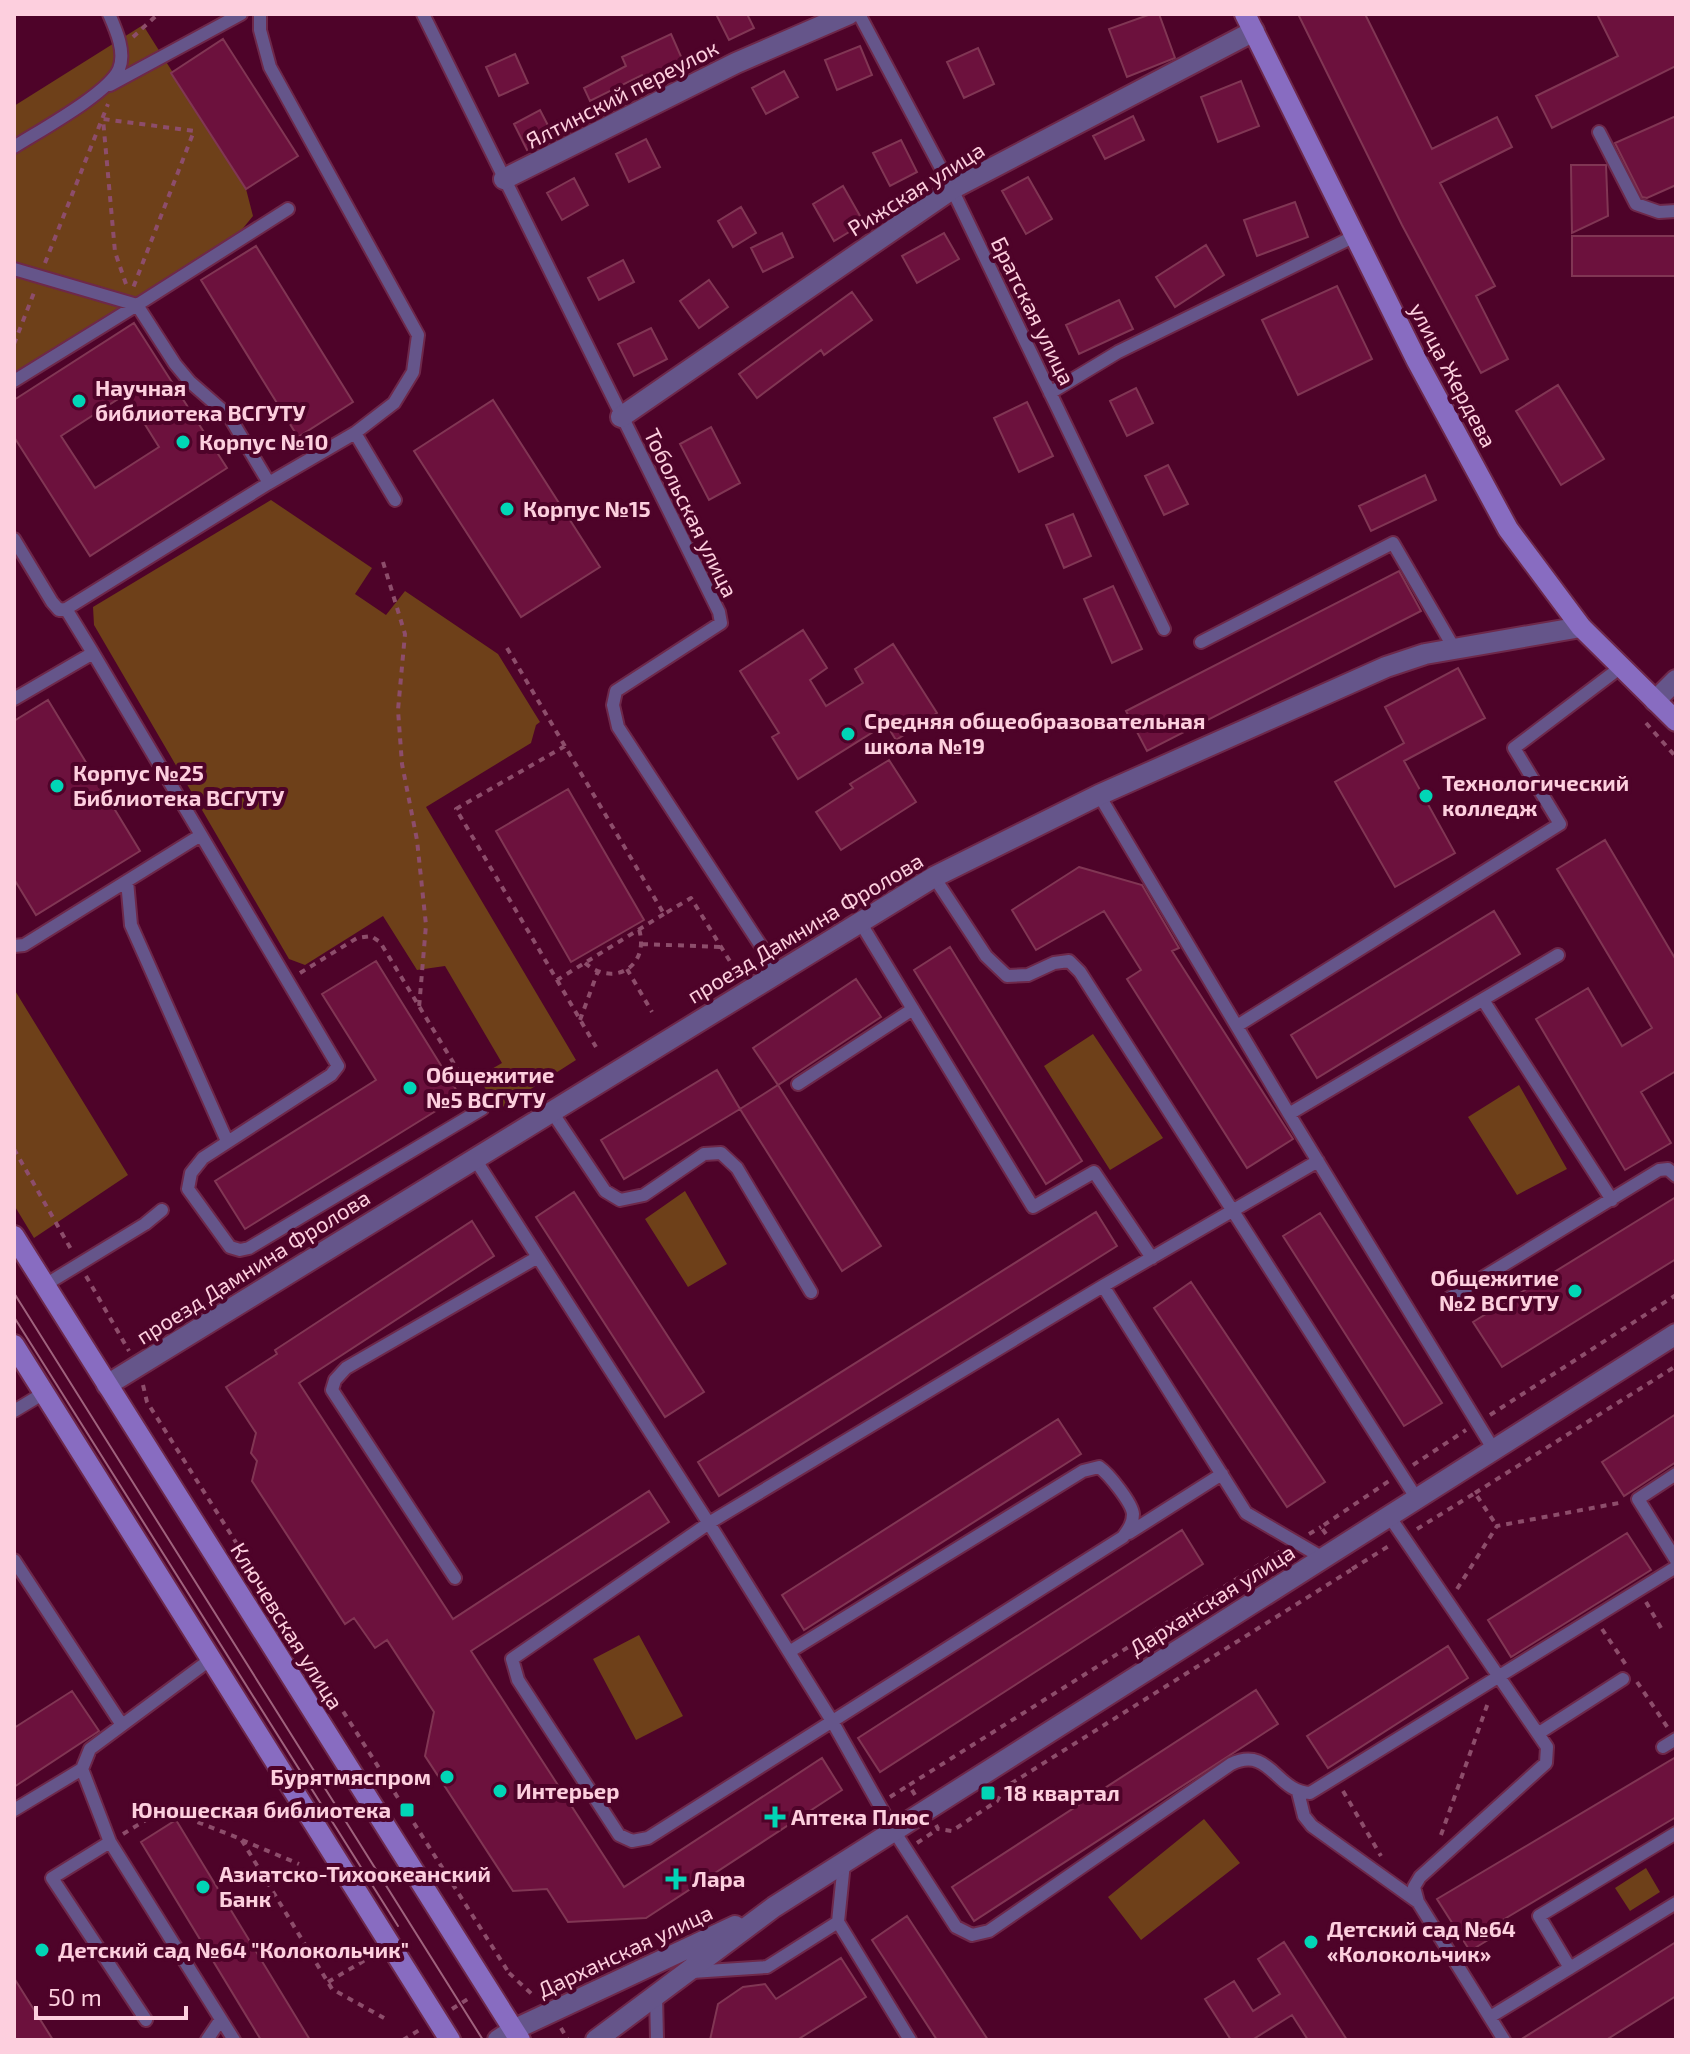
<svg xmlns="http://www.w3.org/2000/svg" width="1690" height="2054" viewBox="0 0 1690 2054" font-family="'Exo 2',sans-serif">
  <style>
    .green { fill: #6e4019 }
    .building { fill: #6c113d; stroke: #813654; stroke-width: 2; fill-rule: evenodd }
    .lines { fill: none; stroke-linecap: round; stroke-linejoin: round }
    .service-casing { stroke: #6e284a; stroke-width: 16 }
    .minor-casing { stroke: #6e284a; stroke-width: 24 }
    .tertiary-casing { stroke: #6e284a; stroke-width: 24 }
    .secondary-casing { stroke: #6e284a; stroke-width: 24 }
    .path { stroke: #8d4d6b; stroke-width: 4; stroke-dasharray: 6 6; stroke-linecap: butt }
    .service { stroke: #65558a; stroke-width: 12 }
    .minor { stroke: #65558a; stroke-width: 20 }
    .tertiary { stroke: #65558a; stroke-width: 20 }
    .secondary { stroke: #886cc1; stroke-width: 20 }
    .tram { stroke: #9f627d; stroke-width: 2 }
    .poi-dot { fill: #01d5b6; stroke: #4e0329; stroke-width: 3 }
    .labels { text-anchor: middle; stroke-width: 8; stroke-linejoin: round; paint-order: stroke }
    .street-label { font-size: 22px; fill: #fdcfde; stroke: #4e0329 }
    .poi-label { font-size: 22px; font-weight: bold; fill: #fdcfde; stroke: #4e0329; text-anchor: start }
  </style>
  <rect width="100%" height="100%" fill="#4e0329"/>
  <!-- green -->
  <path class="green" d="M143 25 246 189 253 216 235 238 14 374V106Z
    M271 500 372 568 355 594 386 615 405 591 498 654 540 722 536 725 531 743 426 807 576 1060 498 1110 482 1083 483 1074 502 1063 445 966 417 970 383 916 305 965 289 959 94 625 93 607Z
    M14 989 128 1175 34 1238 14 1205Z
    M1093 1034 1163 1138 1110 1170 1044 1066Z
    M1519 1085 1567 1169 1517 1195 1468 1117Z
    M685 1191 727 1264 688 1287 645 1219Z
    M639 1635 683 1716 636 1740 593 1659Z
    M1204 1819 1240 1863 1141 1940 1108 1897Z
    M1646 1868 1660 1892 1630 1911 1615 1888Z"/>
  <!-- building -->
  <path class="building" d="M716 14H747L754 28 729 40Z
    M1151 14H1159L1175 58 1127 77 1109 29Z
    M1298 14H1365L1432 149 1497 117 1512 147 1440 183 1495 286 1476 296 1508 359 1481 373 1402 225Z
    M1597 14H1676V66L1552 128 1536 96 1618 56Z
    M671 34 683 61 644 79 642 75 590 101 584 88 626 66 622 57Z
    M223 39 298 156 246 189 171 73Z
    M860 46 872 75 837 90 825 60Z
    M978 48 994 84 964 98 947 62Z
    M515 54 528 83 499 96 486 67Z
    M784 71 798 97 766 114 752 88Z
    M1241 81 1259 126 1218 142 1201 97Z
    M540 110 554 137 527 150 514 124Z
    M1133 116 1144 140 1105 159 1093 136Z
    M1676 116V185L1647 198 1642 197 1615 143Z
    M646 139 660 167 629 182 616 154Z
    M901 140 917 172 890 186 873 153Z
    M1571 165H1606L1608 216 1572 233Z
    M1028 177 1052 219 1026 234 1002 191Z
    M574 178 588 205 562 220 547 193Z
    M843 186 864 223 834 241 813 204Z
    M1295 202 1308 237 1257 256 1244 220Z
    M741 207 756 233 733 247 718 221Z
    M782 233 793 257 763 272 751 248Z
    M944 233 959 259 917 283 902 256Z
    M1572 236H1676V276H1572Z
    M1206 245 1224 275 1175 307 1156 277Z
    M256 246 353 402 298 437 201 280Z
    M623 260 634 282 599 300 588 278Z
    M709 280 728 307 699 328 680 301Z
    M1337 286 1372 359 1298 395 1262 320Z
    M852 292 872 320 824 355 821 350 757 398 739 374Z
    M1119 300 1133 329 1079 354 1066 325Z
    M134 323 227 468 90 556 14 437V400ZM126 394 159 447 95 488 61 436Z
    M651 328 667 359 634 376 618 344Z
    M1558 385 1604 459 1561 485 1516 411Z
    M1136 388 1153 423 1127 436 1110 401Z
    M493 400 600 567 521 617 414 451Z
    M1027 402 1053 456 1019 472 994 418Z
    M711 427 740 483 709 500 680 444Z
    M1168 465 1188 504 1164 515 1145 476Z
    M1425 475 1436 500 1371 531 1359 506Z
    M1073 514 1091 556 1064 568 1046 525Z
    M1399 571 1421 611 1147 751 1126 711Z
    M1113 586 1142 649 1112 663 1084 599Z
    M803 630 827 668 810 680 826 706 863 683 855 669 893 644 937 713 896 740 886 724 798 779 772 737 779 733 740 671Z
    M1458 668 1485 718 1404 761 1455 853 1395 887 1335 782 1404 743 1385 707Z
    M48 700 140 851 36 915 14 879V721Z
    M889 760 916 802 841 850 816 812 853 788 850 784Z
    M568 789 644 920 571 962 496 831Z
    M1605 840 1676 960V1071L1641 1092 1671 1143 1625 1170 1536 1019 1588 988 1622 1046 1652 1028 1557 869Z
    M1079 867 1142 885 1179 948 1172 951 1293 1139 1247 1168 1127 979 1141 970 1104 911 1036 950 1012 910Z
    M1494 911 1520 954 1317 1078 1291 1035Z
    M950 947 1082 1161 1046 1184 914 970Z
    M376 961 460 1096 245 1229 215 1181 376 1080 322 994Z
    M856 979 881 1017 778 1085 753 1048Z
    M717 1070 740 1109 624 1179 601 1140Z
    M778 1085 881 1246 842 1271 740 1109Z
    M574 1192 704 1392 665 1417 536 1217Z
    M1676 1197V1259L1502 1367 1473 1322Z
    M1096 1212 1117 1246 719 1496 698 1462Z
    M1320 1213 1442 1403 1404 1426 1283 1236Z
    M472 1221 494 1256 299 1383 453 1619 649 1491 669 1522 471 1651 624 1887 822 1758 842 1790 646 1918 568 1922 547 1889 513 1891 425 1756 434 1712 387 1640 375 1648 354 1618 345 1624 252 1481 257 1461 251 1453 256 1433 226 1387 277 1354 275 1350Z
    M1191 1282 1325 1482 1287 1507 1154 1308Z
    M1676 1414V1462L1624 1496 1602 1462Z
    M1058 1419 1081 1454 804 1630 782 1595Z
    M1182 1530 1203 1564 880 1772 858 1738Z
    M1627 1533 1651 1570 1511 1657 1488 1620Z
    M1448 1646 1468 1678 1328 1768 1307 1736Z
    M1256 1690 1278 1724 974 1921 952 1887Z
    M72 1691 99 1731 14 1787V1728Z
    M1676 1757V1817L1501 1921 1506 1929 1470 1951 1437 1899Z
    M176 1820 310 2040H261L141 1842Z
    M907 1916 988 2040H937L872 1940Z
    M1284 1942 1347 2040H1308L1292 2015 1252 2040H1231L1205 1999 1234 1981 1253 2011 1280 1994 1258 1959Z
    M1676 1942V1996L1606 2040H1520Z
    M841 1958 866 1997 797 2040H710L718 2004 743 1987 765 1984 776 1999Z
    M14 1978 53 2040H14Z"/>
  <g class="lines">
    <!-- service casing -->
    <g class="service-casing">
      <path id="service" d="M423 14 719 612 721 623 616 691 613 705 618 727 778 972
        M859 14 952 189 1164 629
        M110 85 241 14
        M1599 132 1636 204 1659 212 1676 211
        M14 147C39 131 109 93 119 69 126 52 116 30 109 14
        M14 269 137 305 288 209
        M14 381 137 305 175 364 190 382 229 416 269 483
        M1050 393 1118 352 1355 236
        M355 433 395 500
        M14 539 52 602 59 610 66 609 269 483 355 433 394 403 413 372 418 335 270 67 260 30V14
        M1201 642 1393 543 1454 648
        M93 653 201 835
        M14 699 93 653 66 609
        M1099 795 1289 1114 1494 1450
        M934 877 986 956 1007 976 1028 975 1054 963 1069 961 1080 972 1417 1499
        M127 881 131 925 227 1141
        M860 922 1033 1207 1094 1172 1152 1258
        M14 946 24 945 201 835 338 1066 331 1075 203 1158 191 1173 188 1189 230 1247 240 1250 249 1248 482 1109
        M1483 1000 1612 1200
        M1237 1026 1560 824 1514 748 1621 667
        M798 1084 913 1009
        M552 1112 605 1191 620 1200 644 1195 704 1154 721 1153 737 1168 811 1292
        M1289 1114 1558 955
        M475 1159 715 1533 832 1721 894 1831 956 1927 972 1935 989 1931 1231 1764C1270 1745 1276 1792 1310 1793L1676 1567
        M45 1285 145 1224 162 1210
        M1103 1286 1246 1513 1323 1558
        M1446 1300 1659 1170 1668 1169 1676 1176
        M14 1411 44 1393
        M1676 1474 1638 1499 1676 1560
        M1389 1516 1547 1747 1546 1763 1420 1877 1414 1887 1418 1902 1504 2040
        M1129 1533 1222 1474
        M14 1560 122 1725
        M455 1578 332 1390 335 1380 346 1368 538 1257
        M789 1652 1083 1471 1099 1467C1109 1474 1132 1503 1133 1514 1133 1524 1128 1530 1123 1537L648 1838 632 1841 619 1835 518 1680 512 1659 709 1523 1103 1286 1318 1161
        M211 1659 90 1749 82 1769 110 1842 234 2040
        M1539 1733 1623 1679
        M1663 1747 1676 1739
        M1298 1792 1304 1816 1312 1826 1418 1902
        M14 1810 82 1769
        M110 1842 52 1878 146 2020
        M838 1922 844 1863
        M1570 1968 1539 1916 1676 1833
        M692 1972 767 1967 838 1922 910 2040
        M656 1995 657 2040
        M1490 2017 1676 1903
        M207 2040 221 2019"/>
    </g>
    <!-- minor casing -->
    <g class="minor-casing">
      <path id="minor" d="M504 179 736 63 849 14
        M621 417 952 189 1254 31
        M1655 701 1676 680
        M107 1385 934 877 1099 795 1386 667 1425 654 1581 627"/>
    </g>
    <!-- tertiary casing -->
    <g class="tertiary-casing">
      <path id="tertiary" d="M498 2040 513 2030 735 1926
        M596 2040 774 1907 1676 1334"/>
    </g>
    <!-- secondary casing -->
    <g class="secondary-casing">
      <path id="secondary" d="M1245 14 1417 361 1508 529 1581 627 1676 721
        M14 1236 520 2040
        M14 1345 450 2040"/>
    </g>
    <!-- path -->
    <path class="path" d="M133 37 158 14
      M45 263 108 104
      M126 284 115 252 103 119 194 131 133 288
      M14 344 35 290
      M383 562 405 634 398 710 402 764 417 840 426 925 419 1008
      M507 648 664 914 691 898 731 963
      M14 672V673
      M1646 723 1676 757
      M565 746 456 809 557 980 664 914
      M642 944 722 947
      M585 963C614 988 650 966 639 929
      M627 969 652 1012
      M300 973 357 938 371 936 380 942 473 1095
      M557 980 596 1047
      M580 1020 598 971
      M14 1149 72 1251
      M86 1276 129 1351
      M143 1385 147 1402 509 1973
      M1490 1415 1676 1295
      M1413 1465 1466 1430
      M1475 1493 1676 1366
      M1417 1529 1475 1493 1497 1526
      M1309 1534 1321 1527
      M1326 1534 1321 1527 1389 1481
      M1352 1569 1392 1544
      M1457 1589 1497 1526 1624 1502
      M1646 1602 1661 1628
      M1602 1629 1626 1665
      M1637 1682 1668 1728
      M1343 1791 1381 1856
      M915 1795 909 1785 1281 1551
      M890 1797 909 1785
      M936 1825 938 1829 952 1831 997 1801 1004 1788 1351 1570
      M123 1834 164 1809 241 1839 332 1989 384 2018
      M1441 1835 1489 1700
      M242 1840 299 1864
      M917 1843 938 1829
      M509 1973 535 1997
      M328 1982 372 1956
      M452 2009 471 1997
      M561 2028 568 2040
      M403 2040 421 2029"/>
    <!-- service -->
    <use href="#service" class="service"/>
    <!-- minor -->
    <use href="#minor" class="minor"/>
    <!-- tertiary -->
    <use href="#tertiary" class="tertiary"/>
    <!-- secondary -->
    <use href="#secondary" class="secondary"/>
    <!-- tram -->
    <path class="tram" d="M14 1293 483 2040
      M14 1317 398 1926"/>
  </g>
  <!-- markers -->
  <g class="poi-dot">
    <circle cx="79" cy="401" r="8"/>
    <circle cx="183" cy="442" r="8"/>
    <circle cx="507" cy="509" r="8"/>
    <circle cx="848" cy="734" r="8"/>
    <circle cx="57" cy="786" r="8"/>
    <circle cx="1426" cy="796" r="8"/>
    <circle cx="410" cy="1088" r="8"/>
    <circle cx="1575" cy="1291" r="8"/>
    <circle cx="447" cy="1777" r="8"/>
    <circle cx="500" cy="1791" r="8"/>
    <rect x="980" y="1785" width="16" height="16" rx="4"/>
    <rect x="399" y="1802" width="16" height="16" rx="4"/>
    <path d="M771 1805h8v8h8v8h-8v8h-8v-8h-8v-8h8z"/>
    <path d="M672 1867h8v8h8v8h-8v8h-8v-8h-8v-8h8z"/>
    <circle cx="203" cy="1887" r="8"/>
    <circle cx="1311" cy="1942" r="8"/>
    <circle cx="42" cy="1950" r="8"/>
  </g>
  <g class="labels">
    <!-- street labels -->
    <g class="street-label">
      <text transform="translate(622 94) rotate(-27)" y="8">Ялтинский переулок</text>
      <text transform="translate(916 189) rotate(-32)" y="8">Рижская улица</text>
      <text transform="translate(1033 311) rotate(64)" y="8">Братская улица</text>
      <text transform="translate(1453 375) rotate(62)" y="8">улица Жердева</text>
      <text transform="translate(691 513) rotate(64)" y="8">Тобольская улица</text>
      <text transform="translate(805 928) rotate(-31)" y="8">проезд Дамнина Фролова</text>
      <text transform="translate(253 1267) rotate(-32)" y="8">проезд Дамнина Фролова</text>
      <text transform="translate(1212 1600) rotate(-32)" y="8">Дарханская улица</text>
      <text transform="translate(287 1626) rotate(58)" y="8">Ключевская улица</text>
      <text transform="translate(625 1951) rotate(-25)" y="8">Дарханская улица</text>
    </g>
    <!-- poi labels -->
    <g class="poi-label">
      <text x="95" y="396">Научная<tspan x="95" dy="25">библиотека ВСГУТУ</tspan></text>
      <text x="199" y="450">Корпус №10</text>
      <text x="523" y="517">Корпус №15</text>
      <text x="864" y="729">Средняя общеобразовательная<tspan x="864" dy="25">школа №19</tspan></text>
      <text x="73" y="781">Корпус №25<tspan x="73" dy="25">Библиотека ВСГУТУ</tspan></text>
      <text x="1442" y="791">Технологический<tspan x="1442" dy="25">колледж</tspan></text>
      <text x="426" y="1083">Общежитие<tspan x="426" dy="25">№5 ВСГУТУ</tspan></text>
      <text x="1559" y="1286" text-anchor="end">Общежитие<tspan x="1559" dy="25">№2 ВСГУТУ</tspan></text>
      <text x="431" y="1785" text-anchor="end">Бурятмяспром</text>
      <text x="516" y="1799">Интерьер</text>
      <text x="1004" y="1801">18 квартал</text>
      <text x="391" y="1818" text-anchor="end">Юношеская библиотека</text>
      <text x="791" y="1825">Аптека Плюс</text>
      <text x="219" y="1882">Азиатско-Тихоокеанский<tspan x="219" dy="25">Банк</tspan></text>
      <text x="692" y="1887">Лара</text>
      <text x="1327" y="1937">Детский сад №64<tspan x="1327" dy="25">«Колокольчик»</tspan></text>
      <text x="58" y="1958">Детский сад №64 "Колокольчик"</text>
    </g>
  </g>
  <!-- border -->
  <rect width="1690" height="2054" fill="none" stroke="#fdcfde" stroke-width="32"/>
  <!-- scale -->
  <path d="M36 2006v12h150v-12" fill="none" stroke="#fdcfde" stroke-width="4"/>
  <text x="48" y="2006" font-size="24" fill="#fdcfde" stroke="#4e0329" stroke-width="6" paint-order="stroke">50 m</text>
</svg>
